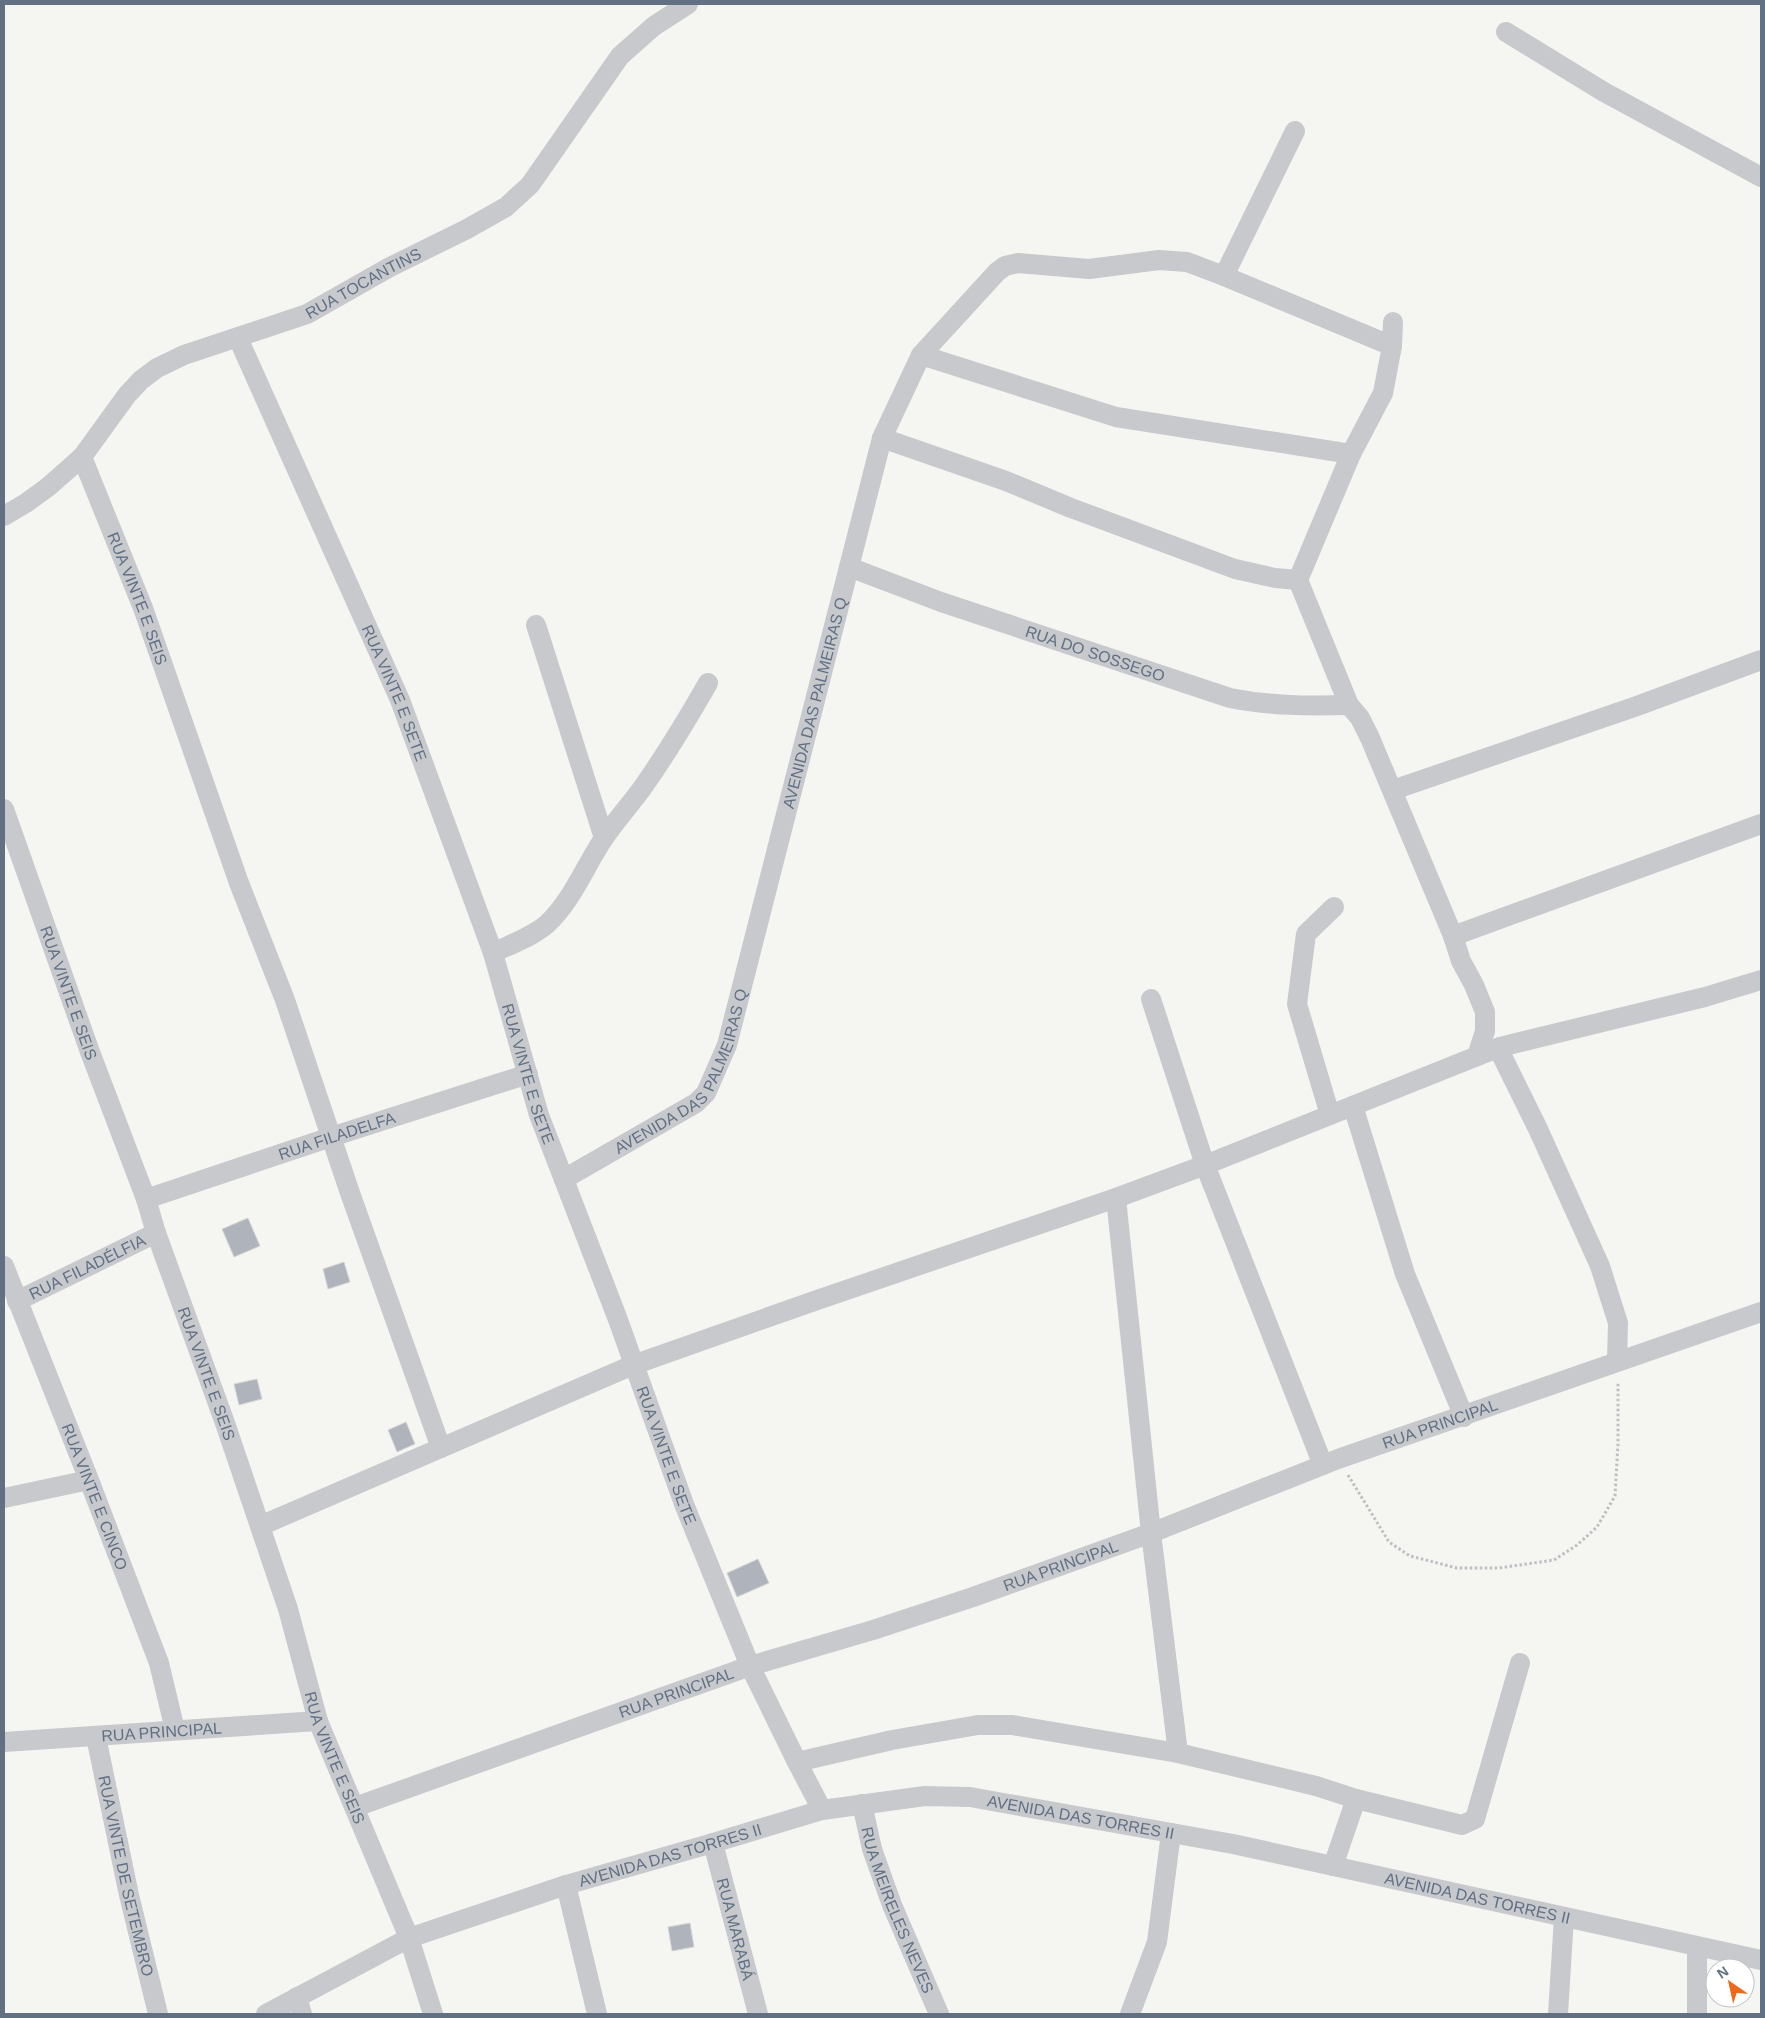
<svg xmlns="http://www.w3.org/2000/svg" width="1765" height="2018" viewBox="0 0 1765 2018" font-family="Helvetica,sans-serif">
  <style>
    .building { fill: #afb4bc; stroke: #d6d6d4 }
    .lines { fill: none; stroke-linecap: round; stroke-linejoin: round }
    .path { stroke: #bebfc2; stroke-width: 3; stroke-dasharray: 2.5 2.5; stroke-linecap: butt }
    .minor { stroke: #c7c9cd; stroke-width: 20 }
    .labels { text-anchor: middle; stroke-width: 5; stroke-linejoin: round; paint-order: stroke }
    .street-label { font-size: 16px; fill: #627084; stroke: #fff }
  </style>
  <rect width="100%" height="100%" fill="#f5f5f1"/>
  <!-- building -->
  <path class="building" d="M248 1218 260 1246 234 1257 222 1229Z
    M344 1262 350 1282 328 1289 323 1269Z
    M257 1379 262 1399 239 1405 234 1384Z
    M406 1422 415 1444 397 1452 388 1430Z
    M758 1559 769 1583 737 1597 727 1573Z
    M690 1923 694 1947 672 1951 668 1927Z"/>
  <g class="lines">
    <!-- path -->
    <path class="path" d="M1348 1475 1389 1542 1410 1556 1457 1568H1499L1554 1560 1577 1545 1597 1527 1615 1496 1618 1444V1383"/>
    <!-- minor -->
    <g class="minor">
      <path d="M1506 32 1604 92 1761 177"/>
      <path d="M1224 276 1295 131"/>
      <path d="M1393 322 1392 346 1383 393 1351 454 1298 580 1349 705 1360 718 1370 738 1453 936 1461 961 1474 985 1485 1012V1031L1477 1056"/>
      <path id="s1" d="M238 338 400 700 493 953 539 1115 617 1317 684 1504 750 1666 797 1762 822 1810"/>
      <path d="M921 355 1116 417 1351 454"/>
      <path d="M882 438 1006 481 1071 508 1235 569 1275 578 1298 580"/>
      <path id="s2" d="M82 457 143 608 239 883 285 1000 350 1193 441 1448"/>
      <path id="s3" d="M4 516 26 503 48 487 82 457 127 395 141 380 157 368 184 355 307 314 390 267 467 229 506 207 530 185 620 56 654 26 688 4"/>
      <path id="s4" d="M849 567 941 602 1230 698C1270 706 1309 706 1349 705"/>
      <path d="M536 625 604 838"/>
      <path d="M1393 790 1637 706 1761 660"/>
      <path id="s5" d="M4 809 90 1052 146 1199 156 1233 225 1423 288 1609 318 1721 409 1938 433 2014"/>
      <path d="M1453 936 1761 824"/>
      <path d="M493 953C511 944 532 937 547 924 572 901 585 866 604 838 616 820 631 804 643 787 667 753 688 718 708 683"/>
      <path d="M1151 999 1205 1165 1323 1465"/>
      <path d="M1500 1047 1502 1056 1538 1129 1600 1266 1618 1323 1617 1361"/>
      <path d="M1353 1106 1405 1274 1464 1417"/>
      <path d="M1330 1115 1297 1004 1306 934 1334 907"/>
      <path id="s6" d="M564 1179 696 1103 706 1093 727 1045 882 438 921 355 997 272 1005 266 1018 263 1089 269 1159 260 1187 262 1224 276 1392 346"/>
      <path d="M1116 1198 1151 1533 1178 1753"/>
      <path id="s7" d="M146 1199 331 1137 528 1074"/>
      <path id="s8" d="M4 1266 89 1480 159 1663 175 1730"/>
      <path id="s9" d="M17 1301 156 1233"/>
      <path d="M4 1498 89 1480"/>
      <path d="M260 1526 633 1365 820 1299 1116 1198 1205 1165 1500 1047 1705 997 1761 980"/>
      <path id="s10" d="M96 1737 129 1895 158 2014"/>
      <path id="s11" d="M4 1742 318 1721"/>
      <path d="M797 1762 892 1740 978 1725H1012L1178 1753 1316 1786 1356 1799 1462 1825 1475 1819 1520 1663"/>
      <path id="s12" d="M862 1804 872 1849 892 1905 939 2014"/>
      <path id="s13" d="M355 1807 750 1666 873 1630 973 1597 1151 1533 1338 1459 1761 1312"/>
      <path id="s14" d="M713 1843 758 2014"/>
      <path d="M1333 1866 1356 1799"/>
      <path d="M566 1885 597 2014"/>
      <path d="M297 1997 302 2014"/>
      <path id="s15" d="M266 2014 409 1938 566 1885 713 1843 822 1810 925 1796 970 1797 1233 1844 1761 1960"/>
      <path d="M1130 2014 1157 1942 1171 1833"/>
      <path d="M1558 2014 1564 1917"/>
      <path d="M1697 2014V1947"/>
    </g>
  </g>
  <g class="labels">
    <!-- street labels -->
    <g class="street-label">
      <text dy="6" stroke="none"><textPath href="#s3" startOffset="439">RUA TOCANTINS</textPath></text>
      <text dy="6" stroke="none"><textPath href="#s2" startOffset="152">RUA VINTE E SEIS</textPath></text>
      <text dy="6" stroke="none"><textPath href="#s4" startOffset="261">RUA DO SOSSEGO</textPath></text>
      <text dy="6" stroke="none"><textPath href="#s1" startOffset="388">RUA VINTE E SETE</textPath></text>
      <text dy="6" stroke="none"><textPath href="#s6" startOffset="572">AVENIDA DAS PALMEIRAS Q</textPath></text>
      <text dy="6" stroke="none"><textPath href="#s5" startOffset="195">RUA VINTE E SEIS</textPath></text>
      <text dy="6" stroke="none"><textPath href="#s6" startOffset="168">AVENIDA DAS PALMEIRAS Q</textPath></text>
      <text dy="6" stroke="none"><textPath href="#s1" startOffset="792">RUA VINTE E SETE</textPath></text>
      <text dy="6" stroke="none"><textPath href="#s7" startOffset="201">RUA FILADELFA</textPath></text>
      <text dy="6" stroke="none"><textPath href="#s9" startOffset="78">RUA FILADÉLFIA</textPath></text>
      <text dy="6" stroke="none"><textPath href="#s5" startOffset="600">RUA VINTE E SEIS</textPath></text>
      <text dy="6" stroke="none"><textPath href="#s13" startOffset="1151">RUA PRINCIPAL</textPath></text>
      <text dy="6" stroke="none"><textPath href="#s1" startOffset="1198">RUA VINTE E SETE</textPath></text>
      <text dy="6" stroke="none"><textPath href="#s8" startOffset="248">RUA VINTE E CINCO</textPath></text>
      <text dy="6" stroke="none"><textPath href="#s13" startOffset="746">RUA PRINCIPAL</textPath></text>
      <text dy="6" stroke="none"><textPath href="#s13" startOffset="341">RUA PRINCIPAL</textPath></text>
      <text dy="6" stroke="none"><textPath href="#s11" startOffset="158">RUA PRINCIPAL</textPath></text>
      <text dy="6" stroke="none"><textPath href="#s5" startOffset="1005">RUA VINTE E SEIS</textPath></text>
      <text dy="6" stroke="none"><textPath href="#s15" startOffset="856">AVENIDA DAS TORRES II</textPath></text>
      <text dy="6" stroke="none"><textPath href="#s15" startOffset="436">AVENIDA DAS TORRES II</textPath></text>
      <text dy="6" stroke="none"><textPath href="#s10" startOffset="142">RUA VINTE DE SETEMBRO</textPath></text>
      <text dy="6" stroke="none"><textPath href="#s15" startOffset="1261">AVENIDA DAS TORRES II</textPath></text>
      <text dy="6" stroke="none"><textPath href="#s12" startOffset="112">RUA MEIRELES NEVES</textPath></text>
      <text dy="6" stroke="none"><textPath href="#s14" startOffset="89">RUA MARABÁ</textPath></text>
    </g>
  </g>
  <!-- border -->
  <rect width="1765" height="2018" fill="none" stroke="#627084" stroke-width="10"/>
  <!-- north arrow -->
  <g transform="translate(1730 1983) rotate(326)"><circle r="24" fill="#ffffff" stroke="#c0c6ce"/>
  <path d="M0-4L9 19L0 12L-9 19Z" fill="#ec6a1a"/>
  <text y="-8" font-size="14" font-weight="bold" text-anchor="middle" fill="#627084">N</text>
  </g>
</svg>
